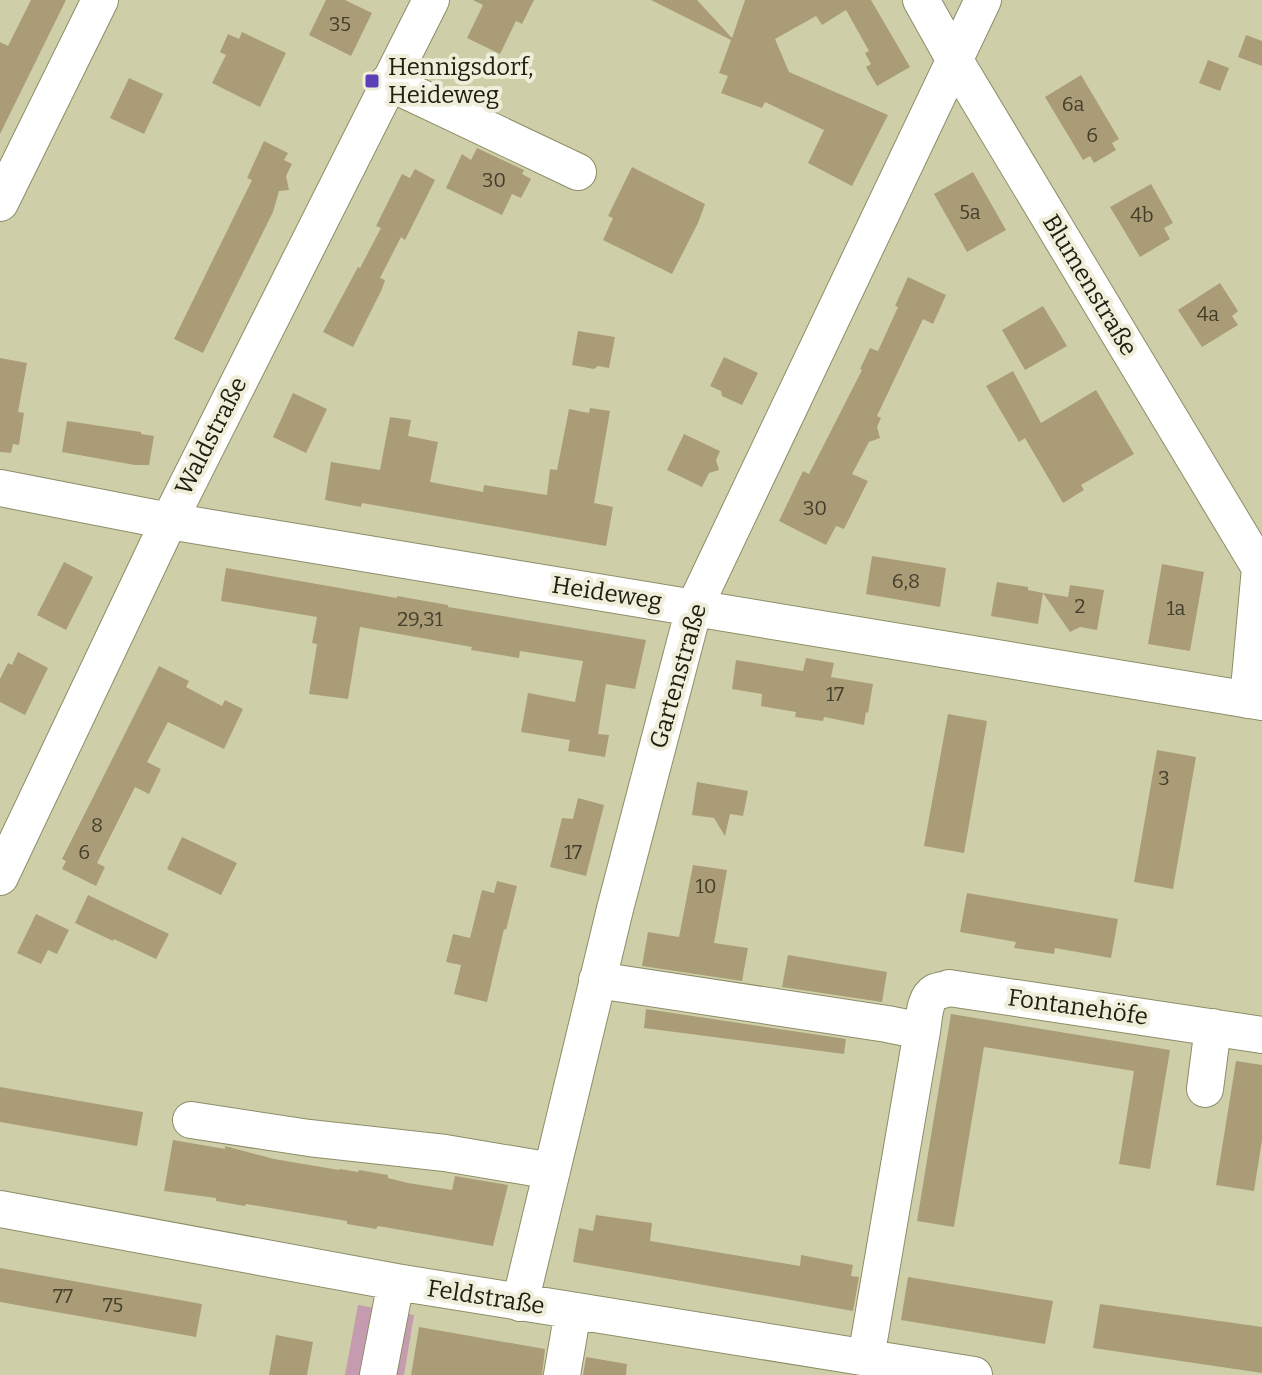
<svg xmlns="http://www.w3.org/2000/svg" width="1262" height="1375" viewBox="0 0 1262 1375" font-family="Bitter,serif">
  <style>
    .green { fill: #c49baf }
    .building { fill: #ab9c78 }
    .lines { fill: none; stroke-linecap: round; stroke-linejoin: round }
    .minor-casing { stroke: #8d8d68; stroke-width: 38 }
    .minor { stroke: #fff; stroke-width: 36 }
    .poi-dot { fill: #5b3fb7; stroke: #eeeeda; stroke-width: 3 }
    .labels { text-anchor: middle; stroke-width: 8; stroke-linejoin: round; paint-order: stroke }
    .number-label { font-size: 20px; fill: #433f2b }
    .poi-label { font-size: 24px; fill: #202011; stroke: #eeeeda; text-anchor: start }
    .street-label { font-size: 24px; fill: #202011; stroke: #eeeeda }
  </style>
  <rect width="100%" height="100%" fill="#cecfa8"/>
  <!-- green -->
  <path class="green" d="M358 1305 414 1315 404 1375H345Z"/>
  <!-- building -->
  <path class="building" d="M31 0H66L0 134V42L8 46Z
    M326 0H345L372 13 351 56 309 35Z
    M473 0H534L522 24 516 21 500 54 467 38 483 5Z
    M651 0H697L732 38 745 0H871L910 67 877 86 866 67 871 64 865 53 869 51 846 10 822 25 816 16 775 39 789 72 888 115 852 186 808 163 824 130 765 102 762 108 721 93 728 76 719 73 731 40Z
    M242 32 286 53 260 107 212 83 226 55 220 52 228 34 239 39Z
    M1246 35 1262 41V66L1238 57Z
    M1208 60 1229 68 1220 91 1199 83Z
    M1081 75 1119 139 1112 143 1116 150 1094 163 1090 156 1083 160 1045 97Z
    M129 78 163 94 144 134 110 118Z
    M264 141 288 153 284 160 292 164 286 176 289 190 279 191 273 212 203 353 174 339 252 180 247 178Z
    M477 148 524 170 522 174 531 179 521 198 512 194 502 215 446 188 462 154 471 160Z
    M632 167 705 204 698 223 672 274 603 240 613 218 608 216Z
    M415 169 435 180 405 240 401 237 380 278 385 280 382 289 353 347 323 332 358 267 360 268 381 228 376 226 402 174 410 178Z
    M973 172 1006 230 967 252 934 194Z
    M1151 184 1173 223 1164 228 1170 239 1140 257 1110 207Z
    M908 277 946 295 933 324 923 319 877 416 881 418 877 427 880 438 869 442 852 474 868 481 844 529 836 526 826 545 779 521 803 471 809 474 862 370 860 369 870 348 878 351 898 307 895 306Z
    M1220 283 1238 311 1232 316 1238 325 1202 347 1178 310Z
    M1043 306 1067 346 1025 370 1002 330Z
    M578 331 615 337 609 368 598 366 594 369 572 365Z
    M724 357 758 373 742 405 722 396 721 391 710 386Z
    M0 358 27 363 18 412 24 413 19 445 13 444 11 453 0 452Z
    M1013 371 1041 423 1096 390 1134 454 1081 485 1084 490 1063 503 1025 438 1019 442 986 386Z
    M293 393 327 409 306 453 273 437Z
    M590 408 610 411 594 503 613 507 606 546 362 503 361 507 325 500 331 462 380 470 390 417 411 420 408 436 438 442 430 482 483 492 484 485 547 495 550 469 557 470 569 409 589 413Z
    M67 421 141 432V434L154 436 149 465H135L62 452Z
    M684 434 720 451 716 460 719 470 709 473 702 487 667 470Z
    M872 556 946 568 940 607 866 594Z
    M64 562 93 577 66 630 37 615Z
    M1162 564 1204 572 1190 651 1148 644Z
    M226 568 397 598V596L448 605V607L646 640 635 689 606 684 598 734 609 735 605 757 568 751 570 740 521 732 528 693 575 702 583 661 520 651 519 658 471 650 472 647 360 627 348 699 309 694 317 644 312 643 317 617 221 601Z
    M997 582 1028 587V590L1043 593 1038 624 991 616Z
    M1070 585 1104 590 1097 630 1080 627 1070 632 1043 593 1068 597Z
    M18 652 48 668 25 715 0 702V679L8 663 12 665Z
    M806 658 834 663 831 677 873 684 868 713 866 712 864 725 824 717 823 721 795 717 796 712 761 706 762 694 732 689 736 660 803 671Z
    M159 666 189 681 186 687 222 706 225 700 243 709 224 749 168 722 147 762 161 769 149 794 135 787 97 863 105 867 96 886 62 869 66 861 62 859Z
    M948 714 987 721 964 853 924 846Z
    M1157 750 1196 757 1173 889 1134 882Z
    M697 782 748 791 743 816 730 814 725 836 714 818 692 815Z
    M578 798 604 805 586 876 550 867 562 818 573 819Z
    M182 837 237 863 221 895 167 869Z
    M693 865 727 870 714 943 748 948 742 981 642 966 648 932 679 937Z
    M497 881 517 886 506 930 504 929 487 1002 454 994 461 965 446 962 453 934 470 938 482 890 494 893Z
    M967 893 1118 919 1111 958 1055 948 1054 954 1014 948 1016 942 960 932Z
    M88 895 169 934 156 959 114 939 113 941 75 923Z
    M36 914 69 930 57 954 48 950 41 964 17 953Z
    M788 955 887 972 882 1002 782 987Z
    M646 1009 846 1039 844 1054 644 1028Z
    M951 1014 1170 1050 1150 1169 1119 1164 1134 1071 984 1047 954 1227 917 1221Z
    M1236 1061 1262 1065V1140L1254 1191 1216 1185Z
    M0 1087 143 1112 137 1146 0 1122Z
    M173 1140 225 1149V1146L274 1159 339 1170 340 1169 358 1172 359 1170 388 1175V1178L408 1183 452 1190 455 1176 508 1185 493 1246 378 1226 376 1229 347 1224V1221L246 1204 245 1206 216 1201V1198L164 1191Z
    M596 1215 652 1223 650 1241 800 1266 801 1255 853 1265 851 1276 859 1277 853 1311 573 1262 579 1228 593 1231Z
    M0 1268 202 1304 196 1337 0 1302Z
    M908 1277 1053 1301 1045 1344 901 1320Z
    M1100 1304 1262 1327V1373L1093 1348Z
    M419 1327 545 1349 542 1375H411Z
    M276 1335 313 1342 307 1375H269Z
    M586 1357 627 1364 626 1375H583Z"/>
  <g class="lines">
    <!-- minor casing -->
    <g class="minor-casing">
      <path id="minor" d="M921 0 954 59 1260 568 1248 700
        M388 82 578 172
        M0 203 100 0
        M0 488 169 521 1262 702
        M0 877 169 521 431 0
        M597 980 887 1024 922 1031 866 1358
        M922 1031C924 1020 924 998 935 992 940 990 945 990 949 988L1262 1035
        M1205 1089 1213 1027
        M191 1120 309 1138 445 1153 552 1171
        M0 1209 396 1282 974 1375
        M520 1303 615 909 694 608 983 0
        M378 1375 396 1282
        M562 1375 573 1311"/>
    </g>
    <!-- minor -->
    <use href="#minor" class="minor"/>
  </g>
  <!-- markers -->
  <rect class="poi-dot" x="364" y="73" width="16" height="16" rx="4"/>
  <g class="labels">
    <!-- number labels -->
    <g class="number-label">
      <text x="340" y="31">35</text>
      <text x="1073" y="111">6a</text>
      <text x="1092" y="142">6</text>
      <text x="494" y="187">30</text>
      <text x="970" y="219">5a</text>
      <text x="1142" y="222">4b</text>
      <text x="1208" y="321">4a</text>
      <text x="815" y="515">30</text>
      <text x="906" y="588">6,8</text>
      <text x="1080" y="613">2</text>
      <text x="1176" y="615">1a</text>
      <text x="420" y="626">29,31</text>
      <text x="835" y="701">17</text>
      <text x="1164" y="785">3</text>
      <text x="97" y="832">8</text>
      <text x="84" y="859">6</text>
      <text x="573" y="859">17</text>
      <text x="706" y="893">10</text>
      <text x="63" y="1303">77</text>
      <text x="113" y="1312">75</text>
    </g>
    <!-- poi labels -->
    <g class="poi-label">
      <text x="388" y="75">Hennigsdorf,<tspan x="388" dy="28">Heideweg</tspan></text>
    </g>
    <!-- street labels -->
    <g class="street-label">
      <text transform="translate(1090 285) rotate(59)" y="8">Blumenstraße</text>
      <text transform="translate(211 436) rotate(-63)" y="8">Waldstraße</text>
      <text transform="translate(607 593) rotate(9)" y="8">Heideweg</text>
      <text transform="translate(678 676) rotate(-74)" y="8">Gartenstraße</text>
      <text transform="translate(1078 1007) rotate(8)" y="8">Fontanehöfe</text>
      <text transform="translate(486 1297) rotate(9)" y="8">Feldstraße</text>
    </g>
  </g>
</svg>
